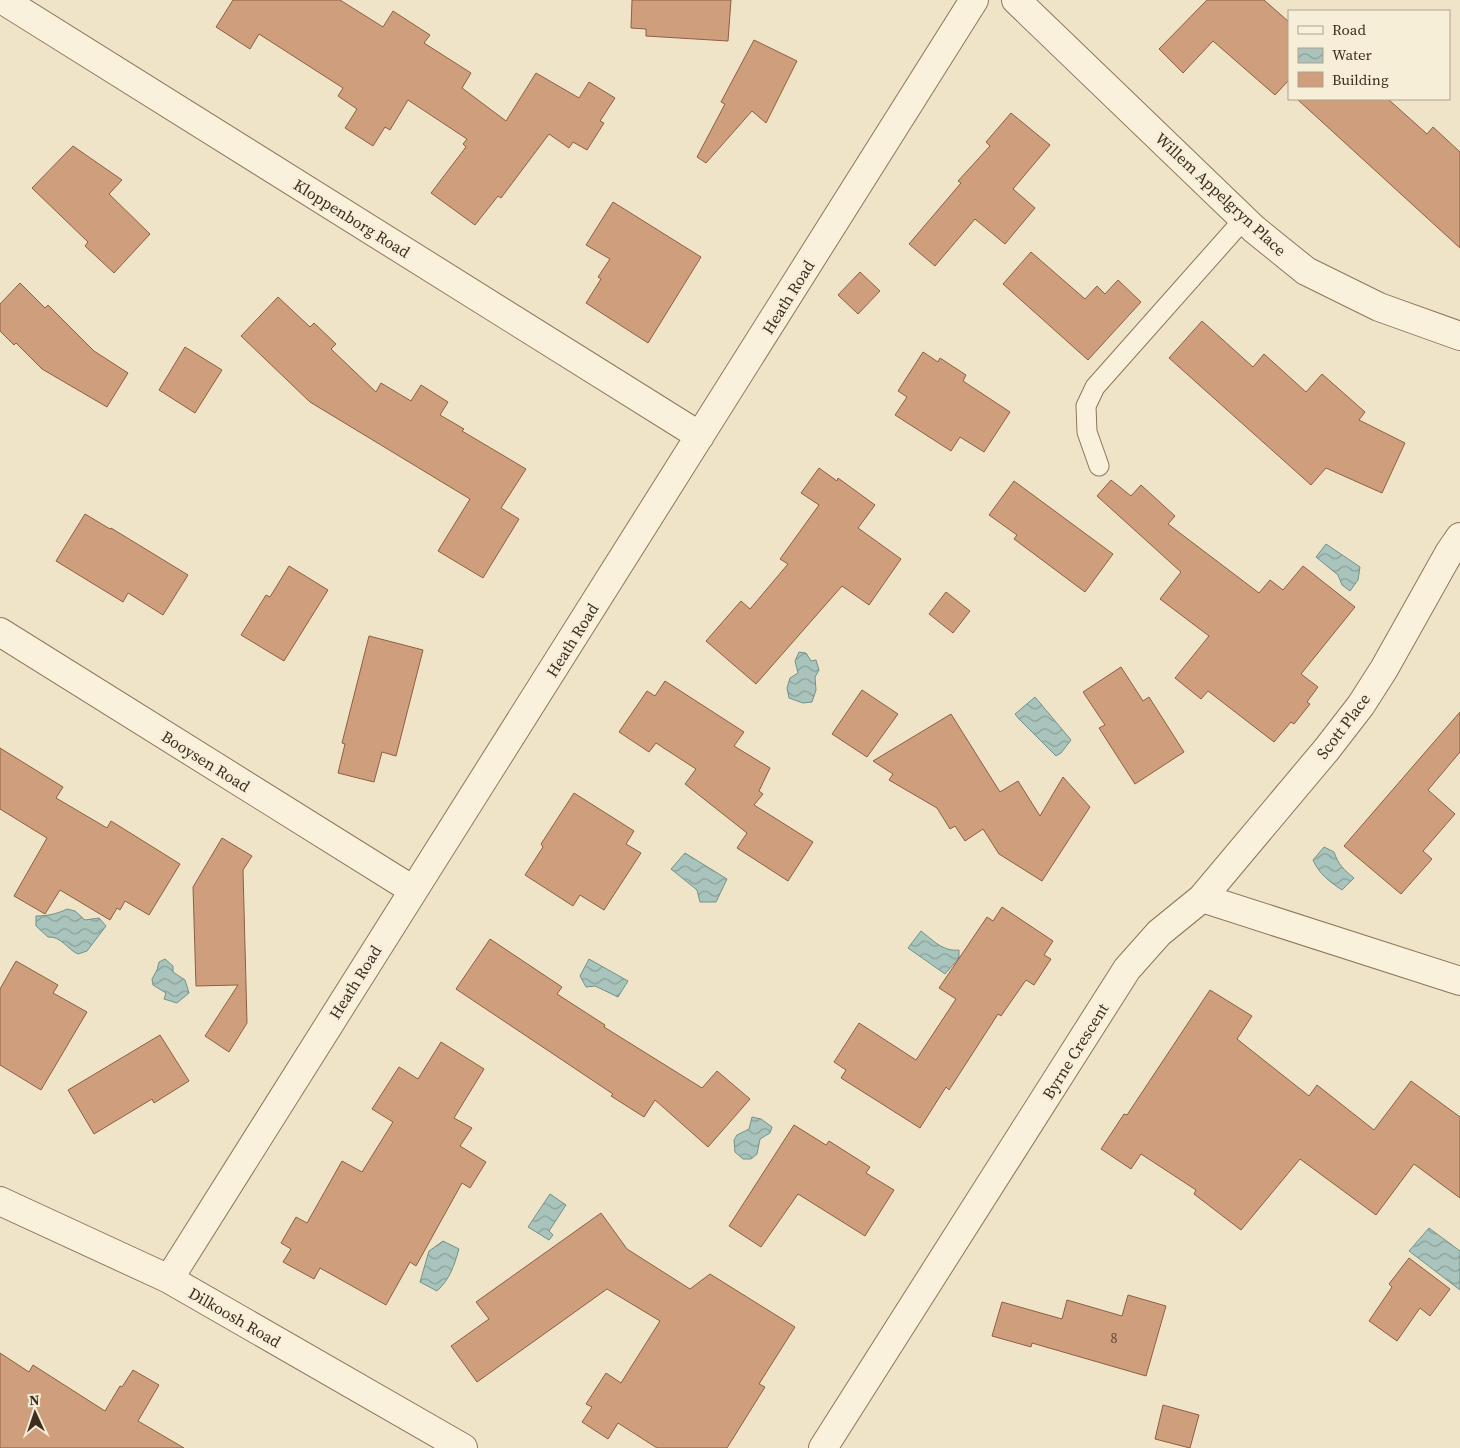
<svg xmlns="http://www.w3.org/2000/svg" width="1460" height="1448" viewBox="0 0 1460 1448" font-family="'Source Serif 4',serif">
  <style>
    .water { fill: url(#water-waves); stroke: #6f938a }
    .building { fill: #cf9f7d; stroke: #8d5f41 }
    .lines { fill: none; stroke-linecap: round; stroke-linejoin: round }
    .service-casing { stroke: #8d765c; stroke-width: 21 }
    .minor-casing { stroke: #8d765c; stroke-width: 30 }
    .service { stroke: #faf1dc; stroke-width: 19 }
    .minor { stroke: #faf1dc; stroke-width: 28 }
    .labels { text-anchor: middle; stroke-width: 4.5; stroke-linejoin: round; paint-order: stroke }
    .number-label { font-size: 14px; fill: #624a37 }
    .street-label { font-size: 16px; fill: #3d2e20; stroke: #f7eed8 }
  </style>
  <defs>
    <pattern id="water-waves" width="16" height="10" patternUnits="userSpaceOnUse" patternTransform="scale(1.25)"><rect width="16" height="10" fill="#a9c4bc"/><path d="M0 5q4-4 8 0t8 0" fill="none" stroke="#8ba098"/></pattern>
  </defs>
  <rect width="100%" height="100%" fill="#f0e4c8"/>
  <!-- water -->
  <path class="water" d="M1326 544 1360 567 1358 580 1350 591 1342 585 1338 575 1316 557Z
    M799 652 806 653 811 661 816 660 819 670 815 677 816 690 812 702 803 703 789 698 787 688 790 678 798 673 795 661Z
    M1035 697 1071 740 1061 753 1056 756 1018 718 1015 714Z
    M1324 847 1334 852C1338 864 1344 870 1354 878L1342 890C1330 882 1319 874 1313 860Z
    M685 853 727 879 716 902H700L697 890 671 869Z
    M67 909 75 911 85 920 99 918 106 926 87 951 78 954C67 949 61 936 48 937L36 926V916C47 916 57 914 67 909Z
    M921 931C933 940 943 952 959 950V958L945 974 908 948Z
    M165 959 173 966V972L185 980 189 993 177 1003 164 999 166 993 153 985 152 979 157 970 159 962Z
    M589 959 628 981 618 997 595 986 586 987 580 976Z
    M752 1117 761 1119 772 1127 770 1133 760 1139 757 1154 751 1159H743L735 1152 734 1140 737 1135 749 1129Z
    M550 1194 566 1205 549 1231 553 1235 549 1240 528 1227Z
    M1429 1228 1460 1251V1290L1409 1251Z
    M443 1241 459 1249C454 1266 450 1279 437 1291L420 1282 429 1251Z"/>
  <!-- building -->
  <path class="building" d="M233 0H340L383 27 393 11 430 35 424 43 471 73 462 88 506 121 536 73 579 98 589 82 615 98 600 121 604 123 587 150 573 142 569 148 549 134 501 198 498 196 475 225 431 193 466 147 463 144 467 139 408 100 390 130 385 127 373 146 345 128 357 109 338 96 343 88 259 34 250 49 216 27Z
    M632 0H731L728 41 646 36V29L631 28Z
    M1207 0H1264L1289 22V80L1275 95 1213 41 1183 73 1159 49Z
    M754 40 797 61 766 123 752 111 706 163 697 157 725 104 721 102Z
    M1297 99H1388L1427 134 1433 127 1460 152V248Z
    M1011 113 1050 145 1013 189 1035 208 1005 244 975 219 935 266 909 244 961 183 958 181 990 146 986 142Z
    M73 146 122 180 109 194 150 234 114 273 85 246 88 242 32 188Z
    M613 202 701 257 648 343 586 303 601 279 598 277 610 259 586 245Z
    M1031 252 1085 299 1097 286 1105 294 1118 280 1141 302 1088 360 1003 284Z
    M860 272 880 291 858 314 838 295Z
    M20 283 45 308 48 305 94 351 128 373 107 407 42 369 16 343 14 345 0 331V304Z
    M278 297 310 327 314 323 336 344 331 349 376 392 381 383 411 401 421 385 448 402 440 415 464 429 462 431 526 469 501 508 519 519 483 578 438 551 470 499 310 402 241 336Z
    M1202 321 1253 367 1264 354 1306 392 1322 374 1365 412 1359 420 1405 443 1382 493 1326 468 1311 485 1169 358Z
    M185 347 222 370 195 413 159 390Z
    M923 352 938 362 940 358 966 375 963 381 1010 412 984 452 960 437 951 451 895 415 907 397 898 391Z
    M819 468 837 481 838 478 875 505 858 528 901 559 869 605 842 586 756 684 706 641 741 601 750 609 788 564 780 559 819 505 801 493Z
    M1111 480 1131 496 1141 485 1175 516 1168 524 1259 593 1270 580 1283 590 1303 566 1355 607 1301 674 1318 687 1307 702 1310 704 1294 724 1291 722 1274 742 1208 691 1201 699 1175 678 1209 636 1160 599 1181 572 1097 496Z
    M1014 481 1113 554 1085 592 1014 539 1017 535 989 515Z
    M85 514 110 529 111 528 188 575 163 615 128 593 123 602 56 561Z
    M289 566 328 590 284 661 241 635 266 595 270 597Z
    M946 592 970 611 953 633 929 614Z
    M369 636 423 650 396 756 382 752 374 782 338 773 345 744 342 743Z
    M1121 667 1143 701 1149 697 1184 752 1135 784 1099 728 1105 725 1083 692Z
    M665 681 744 732 734 746 770 768 759 791 763 794 754 805 813 842 788 881 737 848 747 833 685 784 696 769 656 743 649 752 619 732 647 691 655 696Z
    M862 690 898 714 867 757 832 734Z
    M1460 712V752L1428 790 1455 814 1423 851 1432 859 1401 894 1344 846Z
    M951 714 1000 792 1018 781 1040 816 1063 777 1090 807 1042 881 999 854 983 829 965 841 955 826 950 829 937 808 889 780 893 774 873 761Z
    M0 748 63 787 56 798 107 828 111 821 180 864 149 915 125 901 120 910 117 908 110 920 60 890 45 914 14 896 47 838 0 809Z
    M574 793 634 831 626 844 641 853 604 910 580 895 573 906 525 875 543 847 541 844Z
    M222 838 252 856 243 870 247 1023 229 1052 205 1036 238 985 196 986 193 887Z
    M1002 907 1053 941 1044 955 1051 959 1034 985 1026 980 1001 1016 998 1014 949 1090 946 1087 920 1128 841 1078 846 1070 834 1062 859 1023 916 1060 956 999 939 988 987 917 993 921Z
    M490 939 562 987 557 994 605 1025 604 1027 702 1088 717 1071 750 1099 708 1147 655 1100 644 1117 611 1096 613 1094 456 989Z
    M16 961 58 985 53 993 87 1012 41 1090 0 1065V989Z
    M1210 990 1252 1016 1237 1039 1309 1096 1317 1085 1374 1130 1411 1081 1460 1117V1198L1414 1164 1376 1215 1300 1159 1241 1230 1194 1194 1196 1190 1141 1154 1131 1169 1101 1149 1124 1114 1127 1115Z
    M160 1035 189 1081 154 1103 152 1099 94 1134 68 1090Z
    M441 1042 484 1069 454 1118 472 1128 460 1146 486 1162 470 1188 462 1183 416 1266 410 1262 386 1305 320 1268 314 1279 283 1262 291 1249 281 1243 296 1217 307 1223 342 1161 362 1172 393 1122 372 1109 399 1067 418 1079Z
    M794 1125 826 1145 829 1141 870 1167 866 1173 894 1190 865 1236 798 1194 761 1247 729 1226Z
    M601 1213 627 1249 690 1289 710 1274 795 1327 759 1384 765 1387 727 1448H657L618 1423 608 1439 582 1422 592 1407 586 1404 606 1373 621 1383 660 1321 607 1289 477 1382 451 1346 489 1319 476 1302Z
    M1409 1258 1450 1289 1430 1316 1420 1308 1397 1341 1369 1321 1392 1287 1389 1284Z
    M1128 1295 1166 1306 1146 1376 1032 1343 1031 1347 992 1336 1002 1302 1062 1319 1067 1300 1122 1316Z
    M0 1353 29 1372 33 1365 105 1411 120 1386 122 1387 133 1370 159 1385 138 1421 184 1448H0Z
    M1163 1405 1199 1415 1190 1448 1155 1439Z"/>
  <g class="lines">
    <!-- service casing -->
    <g class="service-casing">
      <path id="service" d="M1099 466 1087 432 1086 406 1095 387 1244 219"/>
    </g>
    <!-- minor casing -->
    <g class="minor-casing">
      <path id="minor" d="M3 0 700 436
        M1016 0 1254 229 1306 271 1379 307 1460 336
        M0 632 413 890
        M1202 898 1327 749 1361 705 1384 669 1449 553 1460 537
        M0 1201 169 1279 463 1448
        M169 1279 974 0
        M823 1448 1127 969 1159 933 1202 898 1460 981"/>
    </g>
    <!-- service -->
    <use href="#service" class="service"/>
    <!-- minor -->
    <use href="#minor" class="minor"/>
  </g>
  <g class="labels">
    <!-- number labels -->
    <g class="number-label">
      <text x="1114" y="1343">8</text>
    </g>
    <!-- street labels -->
    <g class="street-label">
      <text transform="translate(1221 194) rotate(43)" y="6">Willem Appelgryn Place</text>
      <text transform="translate(352 218) rotate(32)" y="6">Kloppenborg Road</text>
      <text transform="translate(788 297) rotate(-58)" y="6">Heath Road</text>
      <text transform="translate(572 640) rotate(-58)" y="6">Heath Road</text>
      <text transform="translate(1343 726) rotate(-53)" y="6">Scott Place</text>
      <text transform="translate(206 761) rotate(32)" y="6">Booysen Road</text>
      <text transform="translate(355 982) rotate(-58)" y="6">Heath Road</text>
      <text transform="translate(1075 1051) rotate(-58)" y="6">Byrne Crescent</text>
      <text transform="translate(235 1317) rotate(30)" y="6">Dilkoosh Road</text>
    </g>
  </g>
  <!-- legend -->
  <rect x="1288" y="10" width="162" height="90" fill="#f7eed8" stroke="#ada18e"/>
  <rect x="1298" y="26" width="25" height="8" fill="#faf1dc" stroke="#ada18e"/>
  <text x="1332" y="35" font-size="15" fill="#3d2e20">Road</text>
  <rect x="1298" y="48" width="25" height="15" fill="url(#water-waves)" stroke="#ada18e"/>
  <text x="1332" y="60" font-size="15" fill="#3d2e20">Water</text>
  <rect x="1298" y="72" width="25" height="15" fill="#cf9f7d" stroke="#ada18e"/>
  <text x="1332" y="85" font-size="15" fill="#3d2e20">Building</text>
  <!-- north arrow -->
  <g transform="translate(35 1413) rotate(357)" stroke="#f7eed8" stroke-width="4" paint-order="stroke">
  <path d="M0-4L9 19L0 12L-9 19Z" fill="#3d2e20"/>
  <text y="-8" font-size="14" font-weight="bold" text-anchor="middle" fill="#3d2e20">N</text>
  </g>
</svg>
